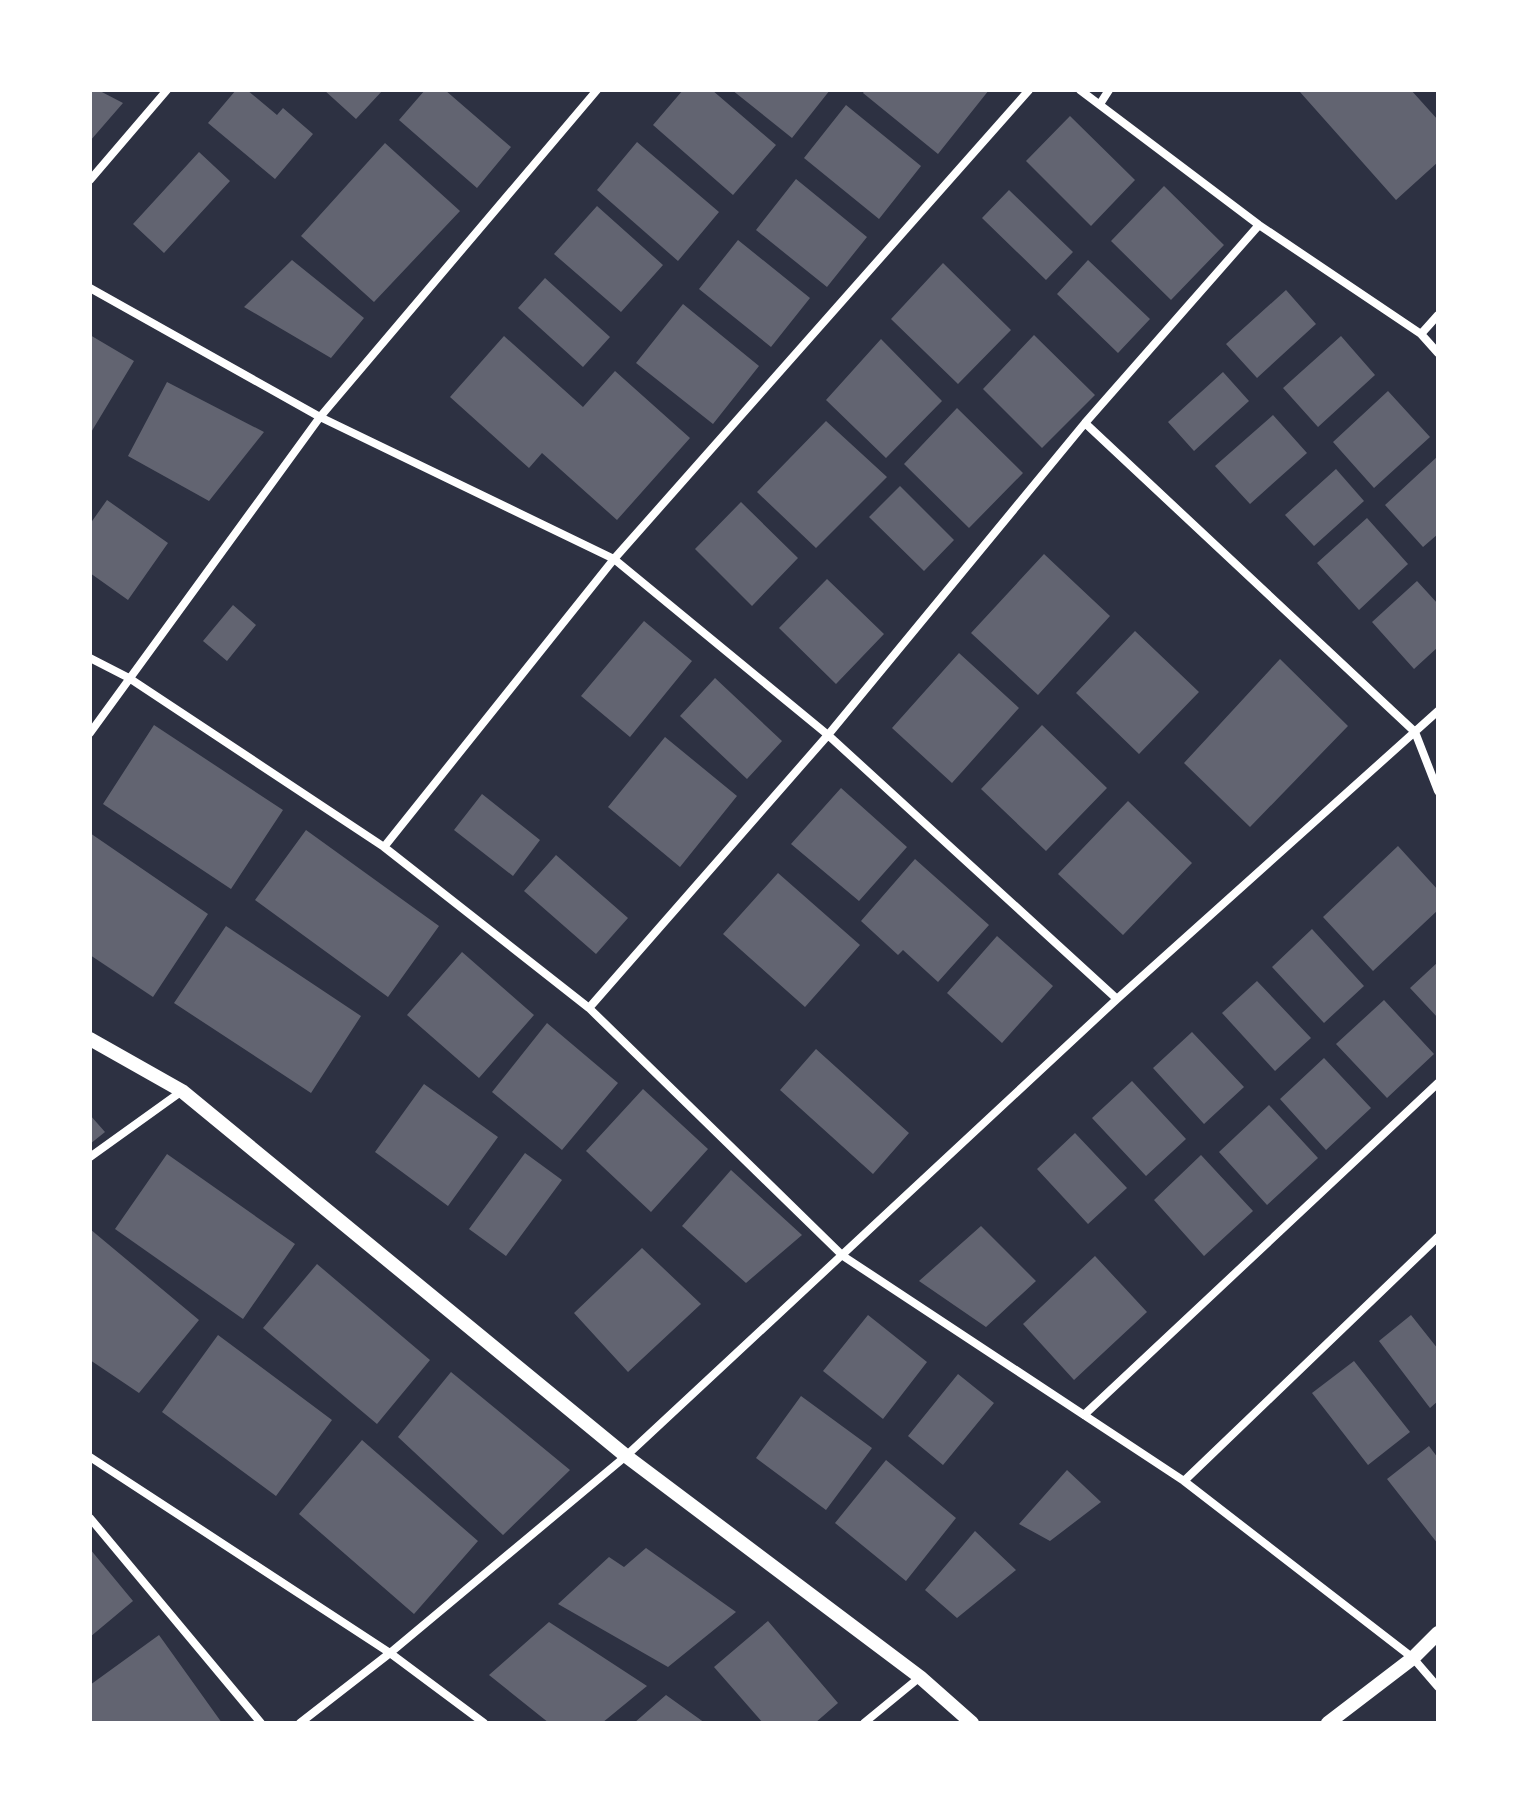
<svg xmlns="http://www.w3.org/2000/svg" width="1528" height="1813" viewBox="0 0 1528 1813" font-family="Barlow,sans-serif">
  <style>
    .building { fill: #626471 }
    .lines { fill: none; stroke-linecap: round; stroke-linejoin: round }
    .minor { stroke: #fff; stroke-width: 8 }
    .tertiary { stroke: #fff; stroke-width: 14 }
  </style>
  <rect width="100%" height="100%" fill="#2d3142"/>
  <!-- building -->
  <path class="building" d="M90 90H98L123 103 90 141Z
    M236 90H247L277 115 283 108 313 134 275 179 208 123Z
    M324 90H383L356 119Z
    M425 90H445L511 147 477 188 399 120Z
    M683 90H712L776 145 733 195 653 125Z
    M732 90H830L792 138Z
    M865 90H989L938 154 863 93Z
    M1302 90H1411L1438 120V162L1396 200 1300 92Z
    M846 105 921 166 879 219 804 158Z
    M1070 116 1135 180 1091 226 1026 161Z
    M637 142 719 212 678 261 597 190Z
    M385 143 460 211 374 302 301 236Z
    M199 152 230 181 164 253 133 224Z
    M796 179 867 237 827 287 756 230Z
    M1164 186 1224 245 1171 300 1111 241Z
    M1009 190 1073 252 1046 280 982 218Z
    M597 206 663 265 621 312 554 254Z
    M738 240 810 298 771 347 699 289Z
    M292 260 364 318 331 358 244 307Z
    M1088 260 1150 319 1118 353 1057 294Z
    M943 263 1011 330 958 384 891 319Z
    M545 278 610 337 583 367 518 308Z
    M1286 290 1316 324 1257 378 1226 344Z
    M683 304 759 366 713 424 636 363Z
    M90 335 134 361 90 434Z
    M1034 335 1095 395 1042 448 983 389Z
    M504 336 583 407 615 371 690 438 617 520 542 453 529 468 450 397Z
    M1341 336 1375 375 1318 427 1283 388Z
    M881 339 942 401 886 458 826 400Z
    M1223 372 1249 401 1194 451 1168 422Z
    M167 382 264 432 209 501 128 456Z
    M1388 391 1430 437 1374 488 1333 442Z
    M957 408 1023 473 969 528 904 464Z
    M1273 415 1307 453 1250 504 1215 466Z
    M826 421 887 477 816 548 757 492Z
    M1438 456V534L1423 547 1385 505Z
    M1336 469 1364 501 1314 546 1285 515Z
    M900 486 954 540 924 571 869 517Z
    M107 500 168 543 128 600 90 573V524Z
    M741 502 798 558 752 606 695 549Z
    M1367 518 1408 564 1359 610 1317 563Z
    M1044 554 1110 616 1038 695 971 633Z
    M827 579 884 634 836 684 779 628Z
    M1417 581 1438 604V647L1414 669 1372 622Z
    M233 605 256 625 227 661 203 641Z
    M644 621 692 661 630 737 581 696Z
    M1135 631 1199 692 1139 754 1076 693Z
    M959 653 1019 708 952 783 892 728Z
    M1280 659 1348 726 1250 827 1184 763Z
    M715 678 782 741 747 779 680 716Z
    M154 725 283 810 231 889 103 804Z
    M1042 725 1107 788 1046 851 981 789Z
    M665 737 737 796 680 867 608 807Z
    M841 788 907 847 859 901 791 844Z
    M482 794 540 840 513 876 454 830Z
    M1128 801 1192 863 1123 935 1058 874Z
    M306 830 439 926 388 997 255 900Z
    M90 833 208 914 153 997 90 955Z
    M1398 846 1438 890V910L1373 971 1323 917Z
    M556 855 628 918 596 954 524 891Z
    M915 859 989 925 938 982 903 950 898 955 861 921Z
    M778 873 860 945 805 1007 723 934Z
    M226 926 361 1016 311 1093 174 1003Z
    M1312 929 1364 986 1324 1023 1272 967Z
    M997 936 1053 986 1002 1043 947 993Z
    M462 952 534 1015 479 1078 407 1015Z
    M1438 962V1018L1410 988Z
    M1257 981 1311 1038 1275 1071 1222 1013Z
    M1384 1000 1434 1054 1387 1098 1336 1044Z
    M547 1023 618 1083 562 1150 492 1092Z
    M1192 1032 1244 1087 1204 1124 1153 1068Z
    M816 1049 909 1133 873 1174 780 1090Z
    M1324 1058 1371 1108 1326 1150 1280 1099Z
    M1132 1081 1186 1139 1146 1176 1092 1118Z
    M424 1084 498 1137 448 1206 375 1152Z
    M643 1089 708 1149 651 1212 586 1151Z
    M1269 1105 1318 1158 1267 1205 1219 1152Z
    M90 1115 105 1132 90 1144Z
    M1075 1133 1127 1188 1088 1224 1037 1169Z
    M525 1153 562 1180 506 1256 469 1229Z
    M167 1154 295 1244 243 1319 115 1229Z
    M1201 1155 1253 1211 1204 1256 1154 1200Z
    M731 1170 802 1235 746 1283 682 1226Z
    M981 1226 1036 1281 986 1327 919 1281Z
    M90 1229 199 1320 139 1393 90 1360Z
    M642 1248 701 1304 628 1372 574 1313Z
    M1095 1256 1147 1312 1074 1380 1023 1324Z
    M317 1264 430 1360 377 1424 263 1328Z
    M868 1315 927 1362 883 1419 823 1371Z
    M1411 1315 1438 1349V1401L1430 1408 1379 1341Z
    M218 1335 332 1420 276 1496 162 1412Z
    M1354 1361 1410 1432 1368 1465 1312 1393Z
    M451 1372 570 1470 503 1535 398 1437Z
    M958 1374 994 1403 943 1465 908 1436Z
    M801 1396 872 1448 826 1510 756 1458Z
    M362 1440 478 1541 414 1614 299 1514Z
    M1429 1446 1438 1458V1544L1387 1479Z
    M886 1460 956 1518 906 1581 835 1523Z
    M1067 1470 1101 1502 1050 1541 1019 1524Z
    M975 1531 1016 1570 957 1618 925 1590Z
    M646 1548 736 1612 668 1667 558 1604 609 1557 624 1567Z
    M90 1549 133 1601 90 1637Z
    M768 1621 838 1703 815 1723H763L714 1667Z
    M549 1622 647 1686 602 1723H549L489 1675Z
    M159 1635 222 1723H93L90 1718V1685Z
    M666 1695 705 1723H634Z"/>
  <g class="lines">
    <!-- minor -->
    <path class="minor" d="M1080 90 1259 225 1421 334 1438 353
      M1100 104 1109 90
      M90 180 167 90
      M90 288 320 417 614 559 828 735 1117 999
      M1421 334 1438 315
      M1085 423 1415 732 1438 791
      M90 658 129 678 384 847 589 1008 843 1256 1184 1481 1438 1237
      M90 733 320 417 597 90
      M384 847 614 559 1029 90
      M589 1008 828 735 1085 423 1259 225
      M90 1157 182 1091
      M1084 1415 1438 1083
      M90 1457 390 1653 484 1723
      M1184 1481 1413 1658 1438 1687
      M90 1518 261 1723
      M300 1723 390 1653 626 1456 1117 999 1438 711
      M864 1723 920 1677"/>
    <!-- tertiary -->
    <path class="tertiary" d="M90 1039 182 1091 626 1456 920 1677 972 1723
      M1328 1723 1413 1658 1438 1633"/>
  </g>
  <!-- border -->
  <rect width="1528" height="1813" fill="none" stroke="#ffffff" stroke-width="184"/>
</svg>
